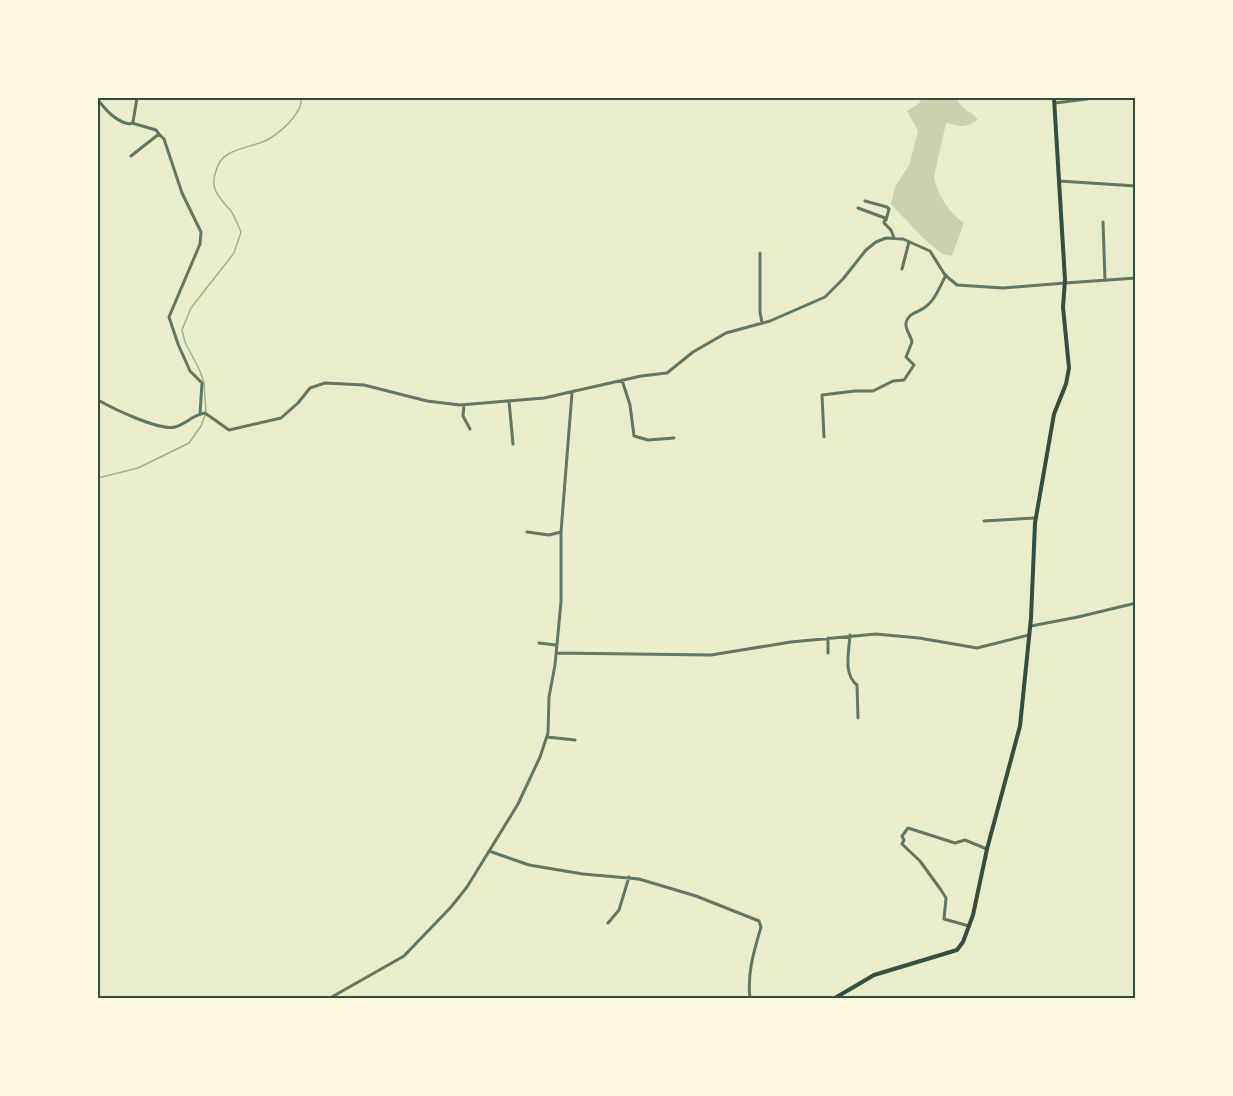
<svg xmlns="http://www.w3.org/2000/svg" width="1233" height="1096" viewBox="0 0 1233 1096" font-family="Inter,sans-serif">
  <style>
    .green { fill: #cad2ad }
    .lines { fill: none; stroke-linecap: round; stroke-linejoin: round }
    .stream { stroke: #a3b18a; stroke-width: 1.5 }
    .minor { stroke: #617663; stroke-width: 3 }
    .tertiary { stroke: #617663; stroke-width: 3 }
    .secondary { stroke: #344e41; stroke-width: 4 }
    .neatline { fill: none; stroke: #344e41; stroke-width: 2 }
  </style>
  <rect width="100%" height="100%" fill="#e9edc9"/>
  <!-- green -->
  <path class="green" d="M918 98H956C964 113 969 108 978 120 962 129 962 126 946 123L934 177C937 194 950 214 964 223L952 256 942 254 923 238 891 204 895 187 909 165 918 131 907 111 921 102Z"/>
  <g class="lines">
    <!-- stream -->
    <path class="stream" d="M98 478 138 468 189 443 201 426 206 413 204 383 200 371 185 342 182 330 191 308 234 253 241 232C238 225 235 217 231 211 225 204 218 198 215 189 213 183 214 176 216 171 221 147 251 149 269 139 277 134 287 126 293 118 298 111 302 106 301 98"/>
    <!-- minor -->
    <path class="minor" d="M98 100C106 110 116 122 130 124L133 122 137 98
      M1055 103 1087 99
      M159 134 164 139 182 193 201 232 200 244 169 317 178 344 190 371 202 383 200 414
      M131 156 159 134 156 130 132 123
      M1059 181 1136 186
      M865 201 887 207 889 209 886 220
      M858 208 885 218 884 223 891 230 894 238
      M1103 222 1105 280
      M760 253V312L762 323
      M902 269 909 242
      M622 380 630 405 634 436 648 440 674 438
      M98 400C112 408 159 431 175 427 186 424 194 414 205 413L229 430 281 418 298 403 310 388 325 383 364 385 427 401 460 405 544 398 641 376 667 373 693 352 726 333 770 321 825 297 843 279 866 250 876 242 886 238 903 239 930 251 945 275 957 285 1003 288 1065 283
      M509 401 513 444
      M464 405 463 416 470 429
      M824 437 822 395 855 391H873L893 381 904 380 914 365 906 357 912 342C911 335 905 330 906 323 908 313 917 313 924 308 935 301 940 286 946 275
      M984 521 1035 518
      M527 532 549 535 561 532
      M1031 626 1078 617 1136 603
      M850 635C849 652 843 674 857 685L858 718
      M539 643 556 645
      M556 653 711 655 791 642 876 634 919 638 977 648 1029 635
      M828 653V638
      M547 737 575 740
      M489 851 529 865 583 874 639 879 696 896 759 921 761 927C754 951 747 973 750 998
      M608 923 619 910 629 877
      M969 926 944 919 946 898 941 890 920 861 902 844 904 840 902 836 908 828 955 843 965 840 987 849
      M330 998 404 956 451 907 467 887 518 804 540 757 548 733 549 697 555 665 561 602V532L572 393"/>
    <!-- tertiary -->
    <path class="tertiary" d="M1065 283 1136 278"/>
    <!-- secondary -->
    <path class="secondary" d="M835 998 874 975 957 950 963 942 973 915 987 849 1020 726 1031 618 1035 523 1054 414 1066 384 1069 368 1063 307 1065 280 1054 98"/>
  </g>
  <!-- border -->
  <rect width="1233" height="1096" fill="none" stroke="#fefae0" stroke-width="198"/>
  <rect x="99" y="99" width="1035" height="898" class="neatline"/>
</svg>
